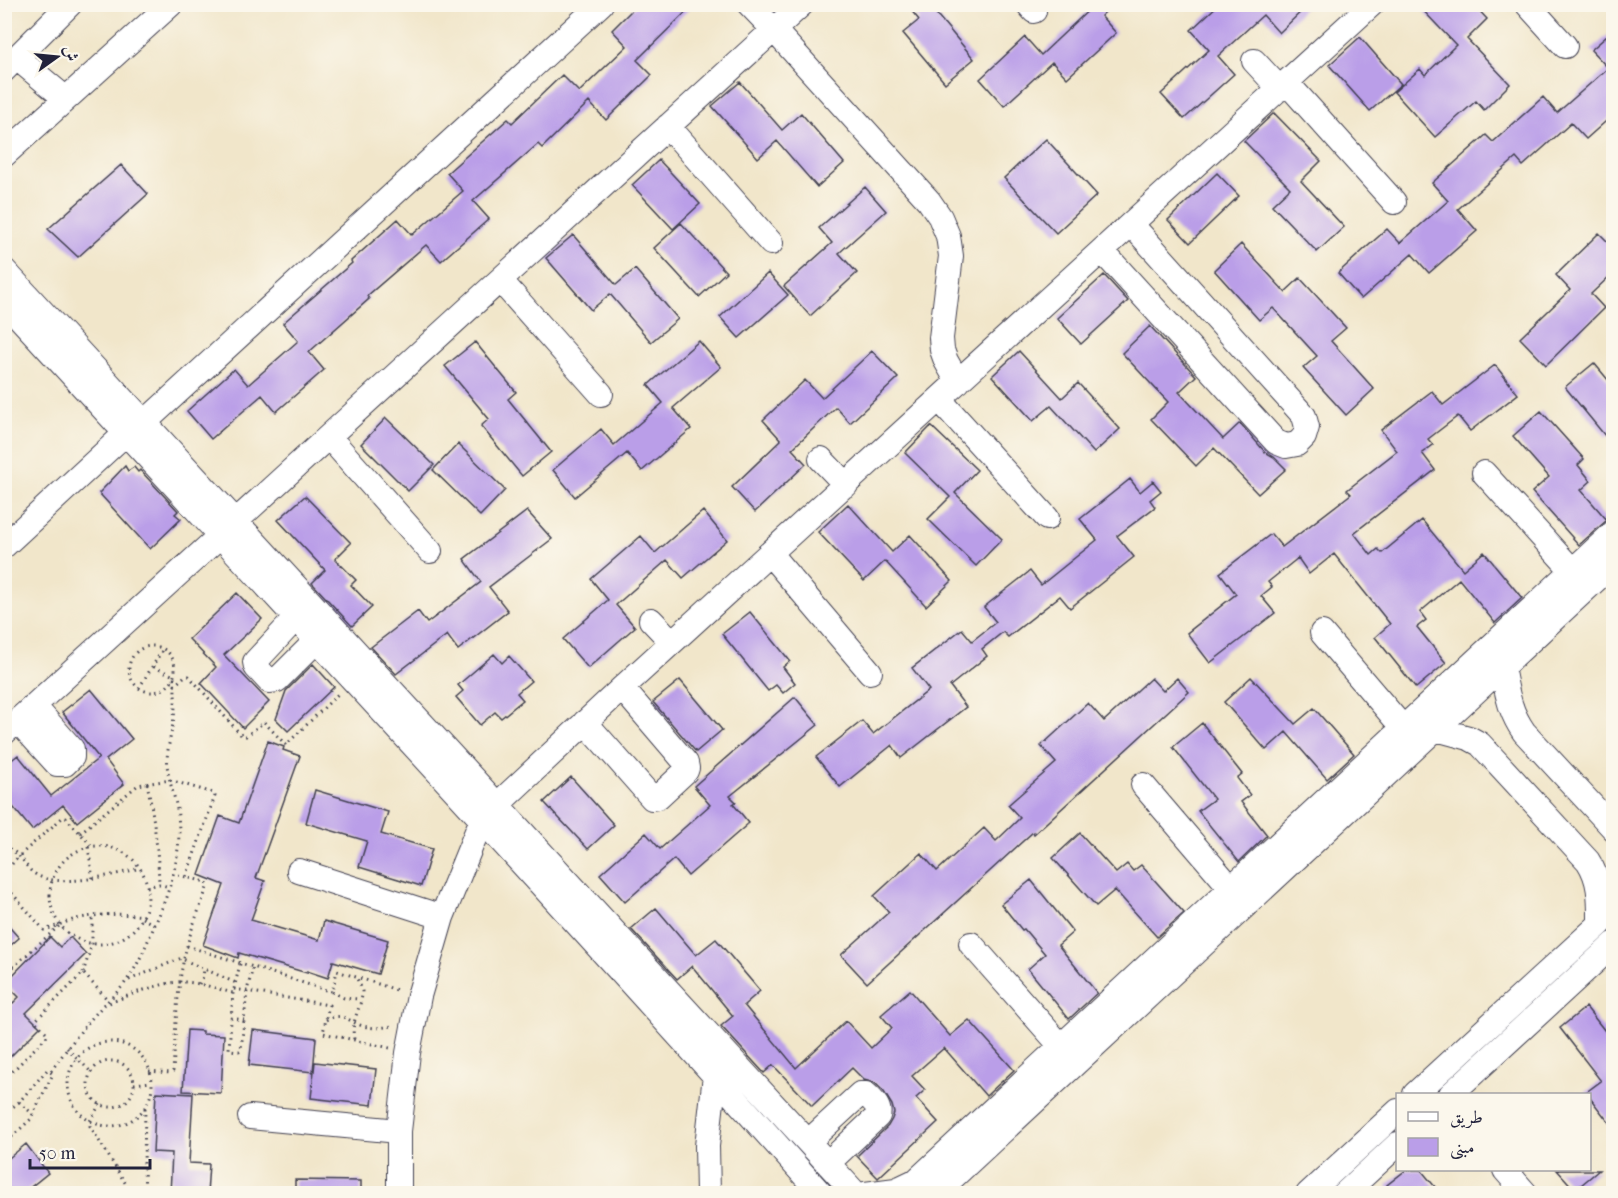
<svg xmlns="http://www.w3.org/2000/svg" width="1618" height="1198" viewBox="0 0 1618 1198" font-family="'IM FELL French Canon',Amiri,serif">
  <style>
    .building { fill: #ba9ee8 }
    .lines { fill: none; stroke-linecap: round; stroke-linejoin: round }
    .minor-casing { stroke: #413f50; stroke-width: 26 }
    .path { stroke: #413f50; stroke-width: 3; stroke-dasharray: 1.5 4.5; stroke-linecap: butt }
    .minor { stroke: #fff; stroke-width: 24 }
  </style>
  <rect width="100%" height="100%" fill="#fbf7ec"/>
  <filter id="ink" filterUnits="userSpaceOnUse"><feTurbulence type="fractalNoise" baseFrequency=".0167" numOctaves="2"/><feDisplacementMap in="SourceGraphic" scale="12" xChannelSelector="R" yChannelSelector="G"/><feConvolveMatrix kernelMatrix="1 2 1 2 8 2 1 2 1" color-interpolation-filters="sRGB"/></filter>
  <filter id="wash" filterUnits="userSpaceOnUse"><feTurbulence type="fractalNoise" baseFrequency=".008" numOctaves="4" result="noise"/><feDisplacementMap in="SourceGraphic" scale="24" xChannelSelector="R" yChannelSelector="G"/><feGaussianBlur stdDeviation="1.35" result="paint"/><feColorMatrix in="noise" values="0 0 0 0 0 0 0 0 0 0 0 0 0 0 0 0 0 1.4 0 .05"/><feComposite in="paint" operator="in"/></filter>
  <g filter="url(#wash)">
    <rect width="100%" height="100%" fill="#f1e6ca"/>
    <g id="blocks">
      <!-- building -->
      <path class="building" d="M638 4H694L637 60 652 75 606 120 589 102 542 148 538 144 473 201 489 219 441 261 426 245 367 296 369 299 309 352 324 370 276 412 262 395 211 439 187 411 234 369 248 385 298 341 283 323 352 263 351 261 398 219 412 235 463 191 447 173 508 119 512 123 562 75 579 92 627 46 612 30Z
        M906 4H928L974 59 945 83 903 33 919 20Z
        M1095 4H1113L1101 16 1116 33 1067 78 1052 62 1004 106 980 79 1025 37 1041 55Z
        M1219 4H1309L1279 33 1263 15 1218 56 1234 74 1184 119 1161 94 1209 50 1191 30Z
        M1417 4H1473L1487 19 1467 39 1510 84 1484 110 1476 101 1435 137 1394 92 1420 69 1425 75 1456 45Z
        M1614 30V114L1586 139 1571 123 1523 166 1516 158 1458 209 1477 231 1429 273 1412 254 1361 299 1338 273 1387 229 1400 243 1448 201 1432 183 1486 135 1493 142 1543 97 1557 113 1608 68 1591 50Z
        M1360 37 1401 84 1370 111 1329 65Z
        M740 82 782 130 801 113 844 163 817 187 777 141 758 158 712 106Z
        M1274 113 1321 161 1301 181 1344 227 1317 252 1272 205 1290 188 1244 141Z
        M1046 139 1097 195 1056 233 1004 178Z
        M659 160 700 204 673 229 632 185Z
        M121 165 148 194 78 257 48 229Z
        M1217 173 1239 196 1190 243 1168 220Z
        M865 187 886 211 839 253 857 273 810 316 784 286 832 243 819 228Z
        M681 223 726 272 699 297 654 248Z
        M1599 233 1614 248V272L1591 294 1604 308 1546 365 1520 338 1570 290 1556 275Z
        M573 235 616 285 635 269 678 319 651 342 610 294 591 310 546 258Z
        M1241 244 1285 292 1300 278 1346 328 1331 341 1374 389 1346 415 1303 368 1317 356 1273 308 1259 320 1214 270Z
        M768 273 788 295 739 338 720 317Z
        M1104 275 1128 301 1081 344 1057 318Z
        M1150 326 1196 376 1179 392 1223 439 1240 423 1265 452 1274 457 1286 469 1258 494 1214 448 1196 466 1151 419 1168 402 1122 353Z
        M699 341 721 367 673 408 691 429 642 471 627 453 575 497 553 470 601 429 614 445 663 403 648 385Z
        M475 342 516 392 508 399 551 452 522 476 481 426 489 419 445 366Z
        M872 351 898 378 850 423 836 407 792 449 806 464 755 512 732 487 781 440 763 420 805 380 822 398Z
        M1019 351 1062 398 1078 383 1120 429 1094 453 1051 406 1033 421 992 376Z
        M1594 363 1614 387V430L1606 437 1565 387Z
        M1495 365 1518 394 1470 431 1458 416 1428 439 1433 445 1422 453 1435 470 1354 533 1371 555 1378 549 1382 553 1422 520 1463 570 1484 552 1522 598 1495 623 1459 579 1420 612 1426 620 1417 627 1446 663 1416 688 1375 637 1390 624 1334 554 1309 574 1298 558 1268 582 1272 587 1261 596 1275 613 1210 663 1187 633 1236 594 1220 573 1271 534 1282 547 1351 494 1347 490 1397 451 1381 430 1432 391 1443 405Z
        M1541 411 1584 459 1578 465 1591 481 1581 490 1607 520 1579 545 1532 492 1549 477 1513 436Z
        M386 418 434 465 408 491 361 444Z
        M931 426 977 470 955 493 1002 539 976 566 928 519 950 497 905 453Z
        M458 444 505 490 480 516 433 470Z
        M125 466 128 471 134 467 138 472 140 470 178 511 175 514 181 519 150 549 99 493Z
        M1130 479 1140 492 1153 481 1161 491 1150 500 1155 507 1117 536 1134 557 1070 608 1060 596 1008 637 1003 632 982 649 987 656 950 686 966 707 901 758 892 745 840 787 816 757 862 721 873 734 929 690 912 668 962 629 972 641 996 622 984 607 1030 571 1041 585 1097 540 1080 519Z
        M305 496 351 543 335 559 356 580 351 585 372 607 352 626 312 583 325 570 278 520Z
        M848 504 892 552 910 535 952 581 926 606 885 561 864 581 818 532Z
        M527 511 552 539 489 587 508 611 458 650 447 635 396 674 371 647 418 611 427 623 481 582 464 559Z
        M703 511 727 540 683 578 667 560 616 605 635 627 588 668 563 639 608 600 591 579 641 536 655 553Z
        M237 593 262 619 224 655 269 702 243 728 201 683 216 667 189 639Z
        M750 612 790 661 783 667 795 683 783 693 776 685 768 691 722 634Z
        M494 654 502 663 509 656 531 681 517 693 523 700 501 718 495 712 480 725 456 697 463 691 458 685Z
        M313 664 334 687 288 731 276 719 286 691Z
        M1251 677 1295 724 1314 708 1354 754 1327 779 1286 732 1266 750 1224 702Z
        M1151 678 1163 691 1177 678 1189 692 1034 834 1033 832 867 983 841 955 889 912 874 896 921 853 937 871 984 828 996 841 1020 818 1008 805 1056 763 1041 746 1088 703 1104 721Z
        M680 680 722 730 696 752 653 702Z
        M91 689 132 739 106 760 124 784 77 822 63 805 32 830 4 796V766L18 755 51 796 99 758 62 712Z
        M795 697 818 725 730 796 736 802 733 804 749 823 688 876 674 859 625 902 600 874 646 833 660 849 710 805 694 786Z
        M1202 723 1242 774 1237 778 1250 795 1241 802 1267 835 1239 862 1198 811 1214 799 1173 747Z
        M268 741 284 747 283 750 300 756 256 878 265 881 251 920 319 940 324 921 388 940 378 974 333 961 328 978 307 971V973L239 953 238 958 203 945 224 885 199 875 220 816 239 823Z
        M571 777 614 825 588 849 544 802Z
        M315 790 388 812 381 834 432 849 421 886 359 867 367 841 306 823Z
        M1080 833 1116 873 1127 864 1133 871 1141 865 1184 913 1157 937 1115 890 1096 906 1053 858Z
        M1031 880 1073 932 1058 945 1097 993 1069 1019 1028 969 1045 954 1024 929 1022 930 1001 904Z
        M656 908 696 955 716 939 760 991 744 1005 796 1068 846 1021 871 1048 892 1028 881 1015 910 990 950 1036 969 1020 1014 1070 986 1096 944 1048 912 1076 925 1090 916 1098 938 1122 878 1178 857 1156 888 1126 892 1119 894 1113 892 1105 884 1092 875 1083 864 1080 852 1068 812 1106 773 1065 764 1073 721 1026 733 1016 692 966 677 979 631 929Z
        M4 921 19 938 4 951Z
        M50 937 60 947 70 937 86 954 26 1013 40 1027 4 1063V1012L19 997 5 983Z
        M1586 1007 1605 1031 1607 1029 1614 1038V1129L1590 1098V1095L1585 1093 1601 1081 1560 1028Z
        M187 1030 202 1031V1034L224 1035 221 1093 183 1091Z
        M253 1030 316 1038 313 1072 249 1065Z
        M315 1062 376 1069 372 1105 311 1098Z
        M156 1092 193 1094 189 1163 209 1164 207 1194H170L172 1153 153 1152Z
        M26 1144 48 1173 22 1194H4V1162Z
        M1406 1170H1421L1441 1194H1394L1387 1185Z
        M1557 1170H1599L1575 1190Z
        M295 1180 361 1181V1194H295Z"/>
    </g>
  </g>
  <g filter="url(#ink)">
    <use href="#blocks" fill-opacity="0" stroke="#413f50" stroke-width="1.5"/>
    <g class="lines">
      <!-- minor casing -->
      <g class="minor-casing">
        <path id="minor" d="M749 4 774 30 929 201 940 217 948 236 951 256 941 338 942 350 946 361 958 382
          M1028 4 1034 11
          M1527 4 1565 46
          M17 58 66 99
          M1254 61 1280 89
          M4 70 70 4
          M1287 83 1394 202
          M668 126 771 243
          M4 155 171 4
          M1102 251 1276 442 1286 446 1297 444 1304 437 1307 427 1304 416 1131 224
          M4 270 856 1194
          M500 280 601 394
          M4 301C277 598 552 893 821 1194
          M939 399 1047 518
          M145 422 601 4
          M329 437 430 551
          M821 459 846 485
          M1484 473 1572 570
          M4 546 126 433
          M770 554 870 672
          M296 618 255 662 256 667 269 681 277 680 317 640
          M651 620 672 642
          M1322 633 1403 728
          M1502 667C1507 692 1509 711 1524 732L1614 829
          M18 721 57 764H65L72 757V749L34 706
          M585 722 652 798 658 797 686 771 687 768 686 763 622 688
          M1436 729 1469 738 1480 744 1588 861C1601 881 1600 901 1600 924
          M4 733 802 4
          M1143 785 1231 888
          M299 871 442 917
          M971 944 1061 1046
          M1415 1094 1612 913
          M1451 1094 1614 944
          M250 1117 399 1131
          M808 1142 860 1094H866C872 1100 881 1107 878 1116L828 1163
          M1505 1170 1526 1194
          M399 1194V1131L408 1053 419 996 442 917 482 819 622 688 1372 4
          M708 1194 707 1146 715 1075
          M865 1194 896 1190 917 1180 1614 532
          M935 1194 1614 563
          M1308 1194 1398 1111
          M1344 1194 1398 1144"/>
      </g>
      <!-- path -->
      <path class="path" d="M129 669a23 23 0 1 1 46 0a23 23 0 1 1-46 0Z
        M174 686 185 676H189L242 736H246L264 722 286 745 340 692
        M139 688 163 649
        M147 783C154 817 158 850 159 884
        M80 833 138 785 170 780 213 793 215 796 186 877
        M4 846C9 849 16 852 20 857 25 862 28 870 35 874 56 889 116 875 140 868
        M50 895a49 49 0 1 1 98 0a49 49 0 1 1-98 0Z
        M88 847 93 879
        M4 873 19 856 63 817 66 818 92 846
        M4 884 44 930C55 927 65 922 76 919 99 914 121 913 144 916
        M147 887 159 884 169 887
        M142 918 155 925
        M187 946 332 992 337 971 400 991
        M184 960 236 983
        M240 964 233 993 229 1049 230 1050 239 1051 241 1050 247 991 253 967
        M83 973 92 944V916
        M4 975 59 926
        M129 980 184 957
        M199 984 203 977 204 969
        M234 989 329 1005 323 1033 390 1048
        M332 992 344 998 360 999
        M104 1005C125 997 160 982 182 982 199 982 217 989 233 993
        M231 1018 244 1020
        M326 1020C345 1010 350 1025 368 1027 376 1029 385 1027 393 1026
        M354 1039C350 1019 363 1006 362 991 361 986 358 981 356 977
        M68 1084a42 42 0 1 1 84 0a42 42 0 1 1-84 0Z
        M67 1048 91 1072
        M88 1084a23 23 0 1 1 46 0a23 23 0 1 1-46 0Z
        M51 1071C66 1050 81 1030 99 1010 108 1000 120 991 127 980 137 967 144 950 150 936 167 898 183 858 178 816 176 798 168 781 167 763 167 747 172 733 174 717 176 703 175 690 174 676L152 666
        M149 1071 170 1073 173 1071C176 1030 176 986 187 946 192 926 201 905 208 885L206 882 174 874
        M4 1080 47 1036V1033L36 1022V1020L83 973 108 1000
        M134 1084 151 1082
        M19 1102 33 1114
        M100 1104 90 1121V1126L132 1194
        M145 1108 144 1167 145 1194
        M4 1114 19 1102 47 1070H48L53 1074 33 1114 31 1119 4 1144"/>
      <!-- minor -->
      <use href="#minor" class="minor"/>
    </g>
  </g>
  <!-- margin -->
  <rect width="1618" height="1198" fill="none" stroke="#fbf7ec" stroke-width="24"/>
  <!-- legend -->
  <rect x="1396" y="1093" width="195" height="78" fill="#fbf7ec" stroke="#a4a2a5" stroke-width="1.5"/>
  <rect x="1408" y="1112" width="30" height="9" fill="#ffffff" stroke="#a4a2a5" stroke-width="1.5"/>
  <text x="1450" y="1123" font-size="18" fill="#22223b">طريق</text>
  <rect x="1408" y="1138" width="30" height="18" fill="#ba9ee8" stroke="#a4a2a5" stroke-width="1.5"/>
  <text x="1450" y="1153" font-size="18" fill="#22223b">مبنى</text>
  <!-- north arrow -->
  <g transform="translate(57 57) rotate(75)" stroke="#fbf7ec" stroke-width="4.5" paint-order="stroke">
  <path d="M0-4.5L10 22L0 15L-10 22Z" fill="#22223b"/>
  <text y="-9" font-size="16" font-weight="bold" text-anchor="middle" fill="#22223b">ش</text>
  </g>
  <!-- scale -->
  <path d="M30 1159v9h120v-9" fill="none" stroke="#22223b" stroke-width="3"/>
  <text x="39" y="1159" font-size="18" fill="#22223b" stroke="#fbf7ec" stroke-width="4.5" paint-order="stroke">50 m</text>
</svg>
